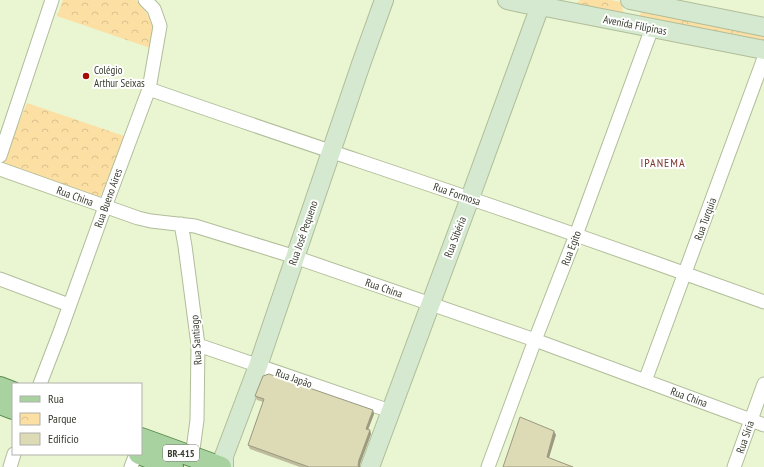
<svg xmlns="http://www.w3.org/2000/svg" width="764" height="467" viewBox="0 0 764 467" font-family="'PT Sans Narrow',sans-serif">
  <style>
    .park { fill: url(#park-crowns) }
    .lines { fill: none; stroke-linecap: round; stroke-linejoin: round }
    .street-casing { stroke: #b1bd9a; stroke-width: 15 }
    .secondary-casing { stroke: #b1bd9a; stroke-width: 20 }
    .primary-casing { stroke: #5b8b4e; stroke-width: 22 }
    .street { stroke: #fff; stroke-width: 13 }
    .secondary { stroke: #d4e9cf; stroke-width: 18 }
    .primary { stroke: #a8d3a0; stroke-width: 20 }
    .wall { fill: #bebc9c }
    .shaded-wall { fill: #9b997f }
    .building { fill: #dddbb5; stroke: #9b997f }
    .poi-dot { fill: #a30d01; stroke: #fff; stroke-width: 1.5 }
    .labels { text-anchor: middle; stroke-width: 4; stroke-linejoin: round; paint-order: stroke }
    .shield { fill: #fff; stroke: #74766d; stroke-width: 1 }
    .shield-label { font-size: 10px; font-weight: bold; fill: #383c2e }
    .street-label { font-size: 11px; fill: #383c2e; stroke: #fff }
    .poi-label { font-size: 11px; fill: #383c2e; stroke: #fff; text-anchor: start }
    .neighbourhood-label { font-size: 12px; letter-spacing: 1px; fill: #7e382e; stroke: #fff }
  </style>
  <defs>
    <pattern id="park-crowns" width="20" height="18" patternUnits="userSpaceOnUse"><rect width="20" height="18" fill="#fcdfa3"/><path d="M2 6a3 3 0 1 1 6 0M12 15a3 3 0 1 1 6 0" fill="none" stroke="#d9c08d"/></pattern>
  </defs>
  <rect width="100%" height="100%" fill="#eaf6d2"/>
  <!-- park -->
  <path class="park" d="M63 0H136C142 6 153 20 154 29 155 35 151 42 150 48L57 16Z
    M580 0H611L621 2 622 4 623 14 572 7Z
    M641 11 764 30V48L642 22 640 16Z
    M27 103 127 137 99 199 2 163Z"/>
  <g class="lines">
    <!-- street casing -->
    <g class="street-casing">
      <path id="street" d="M149 89C291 139 434 185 576 235 639 257 701 279 764 302
        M0 156 52 0
        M0 169 138 218 151 221 195 226 289 255 535 340 764 425
        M181 224 185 246 198 345 197 420 192 457
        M0 279 69 305
        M198 345 390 411
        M645 381 764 58
        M40 384 60 332 105 207 149 89 160 26 154 9 145 0
        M10 467 14 454
        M131 467 136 454
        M488 467 535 340 576 235 652 28
        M734 467 764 384"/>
    </g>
    <!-- secondary casing -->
    <g class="secondary-casing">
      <path id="secondary" d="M507 0 525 4 540 6 764 50
        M630 0 764 27
        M224 467V456L258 366 361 64 384 0
        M370 467 470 198 540 6"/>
    </g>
    <!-- primary casing -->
    <g class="primary-casing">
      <path id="primary" d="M0 387 13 392
        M0 404 13 409
        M141 438 221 467
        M139 454 173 467"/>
    </g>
    <!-- street -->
    <use href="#street" class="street"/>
    <!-- secondary -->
    <use href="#secondary" class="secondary"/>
    <!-- primary -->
    <use href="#primary" class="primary"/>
  </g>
  <!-- wall -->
  <path class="wall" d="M255 396 373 410 374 414 368 430H370L371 434 360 464V467H300L250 449 248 445 263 402 257 400Z"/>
  <!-- shaded-wall -->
  <path class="shaded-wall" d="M373 410 374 414 367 432 366 429Z
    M370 430 371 434 360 464V467H359L358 465 359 460Z
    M554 431 556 435 548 461 547 457Z"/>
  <!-- building -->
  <path class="building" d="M269 374 373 410 366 429 370 430 359 460 358 465 359 467H309L248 445 264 399 255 396 263 376Z
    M520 417 554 431 547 457 573 467H503Z"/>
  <!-- markers -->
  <circle class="poi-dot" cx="86" cy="76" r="4"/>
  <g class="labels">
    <!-- shield labels -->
    <rect class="shield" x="163" y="445" width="36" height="16" rx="3"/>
    <g class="shield-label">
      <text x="181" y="457">BR-415</text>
    </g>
    <!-- street labels -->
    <g class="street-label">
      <text transform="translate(635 25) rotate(11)" y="4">Avenida Filipinas</text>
      <text transform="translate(457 194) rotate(19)" y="4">Rua Formosa</text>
      <text transform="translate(75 196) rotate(20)" y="4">Rua China</text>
      <text transform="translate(108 198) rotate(-70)" y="4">Rua Bueno Aires</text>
      <text transform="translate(705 219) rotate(-70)" y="4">Rua Turquia</text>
      <text transform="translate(303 233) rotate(-71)" y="4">Rua José Pequeno</text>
      <text transform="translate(455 237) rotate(-69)" y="4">Rua Sibéria</text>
      <text transform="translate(571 248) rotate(-69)" y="4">Rua Egito</text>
      <text transform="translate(384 288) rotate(19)" y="4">Rua China</text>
      <text transform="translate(196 340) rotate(-94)" y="4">Rua Santiago</text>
      <text transform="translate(294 378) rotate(19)" y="4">Rua Japão</text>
      <text transform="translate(689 397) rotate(20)" y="4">Rua China</text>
      <text transform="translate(745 437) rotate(-71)" y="4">Rua Síria</text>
    </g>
    <!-- poi labels -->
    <g class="poi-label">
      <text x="94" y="74">Colégio<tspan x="94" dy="13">Arthur Seixas</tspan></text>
    </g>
    <!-- neighbourhood labels -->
    <g class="neighbourhood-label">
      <text x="663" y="167">IPANEMA</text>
    </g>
  </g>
  <!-- legend -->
  <rect x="12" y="383" width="130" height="72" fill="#ffffff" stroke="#afb1ab"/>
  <rect x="20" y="396" width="20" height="6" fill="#a8d3a0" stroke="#afb1ab"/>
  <text x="48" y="403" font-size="12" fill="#383c2e">Rua</text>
  <rect x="20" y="413" width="20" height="12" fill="url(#park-crowns)" stroke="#afb1ab"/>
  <text x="48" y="423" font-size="12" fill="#383c2e">Parque</text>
  <rect x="20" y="433" width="20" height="12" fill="#dddbb5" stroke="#afb1ab"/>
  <text x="48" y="443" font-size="12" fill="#383c2e">Edifício</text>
</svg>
